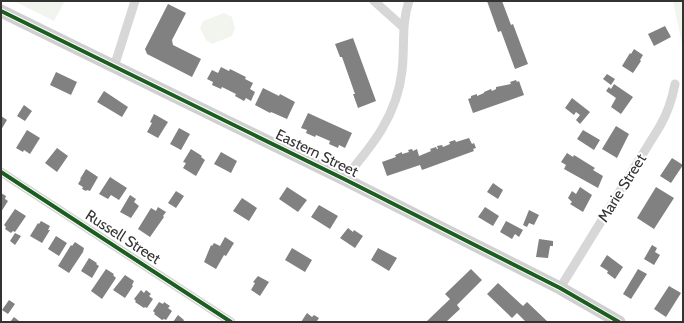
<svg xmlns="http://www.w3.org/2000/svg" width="684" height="323" viewBox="0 0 684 323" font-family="Cabin,sans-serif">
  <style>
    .green { fill: #f1f5ed }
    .building { fill: #818181 }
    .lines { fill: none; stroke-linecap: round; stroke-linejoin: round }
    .street { stroke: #d7d7d7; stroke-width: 9 }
    .secondary { stroke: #d0d0d0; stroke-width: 13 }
    .cycleway-casing { stroke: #fff; stroke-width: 6 }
    .cycleway { stroke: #1b5e20; stroke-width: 4 }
    .labels { text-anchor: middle; stroke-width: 4; stroke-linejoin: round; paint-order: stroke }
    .street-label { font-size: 15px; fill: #333; stroke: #fff }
  </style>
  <rect width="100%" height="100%" fill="#fff"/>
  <!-- green -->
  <path class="green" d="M14 1H65L54 21Z
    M673 1H683V49Z
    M224 13 232 17 235 28 232 36 212 44 206 40 200 28 203 21Z"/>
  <!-- building -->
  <path class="building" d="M487 1H502L511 25 513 24 528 64 515 69 501 31 498 32Z
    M168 4 186 13 172 40 173 45 201 59 192 77 147 54 145 49Z
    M665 26 671 37 654 46 648 34Z
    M353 38 376 101 358 108 353 94H355L342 57H340L335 44Z
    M634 49 643 55 640 60 641 61 633 73 622 66 630 53 631 54Z
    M221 67 229 71 230 69 246 77 245 79 253 83 250 89 255 92 251 101 246 98 244 101 235 96 236 94 222 87 221 89 212 85 213 82 207 79 212 70 218 73Z
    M56 72 77 82 71 95 50 85Z
    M607 74 615 79 611 85 603 79Z
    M516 80 517 82 519 81 524 95 473 113 468 99 471 98V96L477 94V96L484 93V92L491 89 492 91 496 89V87L511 84 510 82Z
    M614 84 633 97 621 114 611 107 616 98 606 91 609 87 611 89Z
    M263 88 279 96 280 94 295 102 287 119 271 112 270 113 255 105Z
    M104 91 128 107 122 117 97 102Z
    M572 98 590 112 580 124 576 120 580 115 576 112 574 115 565 108Z
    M24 105 32 111 25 121 17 116Z
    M308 113 352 133 345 148 339 145 338 148 329 144 330 141 316 135 315 137 306 133 307 130 301 128Z
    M154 114 168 122 158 138 147 132 152 123 150 122Z
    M1 116 7 120 1 130Z
    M616 126 629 134 617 158 602 149Z
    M179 128 190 134 181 150 170 144Z
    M27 130 40 138 30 154 24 150 23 152 16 148Z
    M583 130 600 140 594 150 577 139Z
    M469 138 472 144 474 143 476 148 473 149 474 151 422 170 420 165 387 176 382 162 396 157 395 155 402 152V154L409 152 408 150 412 149 413 151 417 149 419 156 431 151 430 149 436 147 437 149H438L437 146 442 145 443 147 450 144 449 142 455 140 456 142Z
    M57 148 68 156 57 172 45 163Z
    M191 149 202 156 201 157 205 160 196 176 183 168 186 163 183 162Z
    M221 152 237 161 231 173 214 164Z
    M567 153 573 157 574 155 595 168 593 170 603 176 598 188 564 169 566 165 561 162Z
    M672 158 683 165 671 183 660 176Z
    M86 169 98 177 90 191 87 190 86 191 82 189 83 187 78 184 81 179H80Z
    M110 177 127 188 119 200 111 195 108 199 99 194Z
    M493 183 503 190 498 199 487 192Z
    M287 187 307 200 298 212 279 199Z
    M580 187 592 195 583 212 570 204 572 202 568 198 572 191 576 194Z
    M656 187 674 198 654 229 637 218Z
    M176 191 184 196 176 208 168 203Z
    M1 193 6 196 5 199 8 201 1 212Z
    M130 195 136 199 134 202 139 206 131 218 120 212Z
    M242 198 257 208 249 221 233 211Z
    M319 205 338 216 330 229 311 217Z
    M158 207 166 212 163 216 164 217 150 237 138 229 151 208 156 211Z
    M485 207 499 216 493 226 478 217Z
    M15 209 26 216 15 232 13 231 11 233 5 229 6 227 4 225Z
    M529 210 539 215 534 225 529 223 527 227 523 225Z
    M41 221 50 226 48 230H50L42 243 30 236 38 223 39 224Z
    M506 221 523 230 519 237 515 234 512 239 500 232Z
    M348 228 353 232 354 230 363 236 355 248 340 238Z
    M15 233 21 236 15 245 10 241Z
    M56 236 67 243 59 256 48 249Z
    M225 237 234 243 226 256 224 255 216 269 204 262 211 245 212 246 214 243 220 246Z
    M539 239 553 241V246H550L548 258 536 257Z
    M75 242 84 248 83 252 69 273 58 266 71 245 72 246Z
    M652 245 657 248 655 252 660 255 654 265 644 259Z
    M292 248 312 260 305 272 285 260Z
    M378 248 397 258 389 271 371 260Z
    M607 255 623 267 615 279 607 273 608 271 600 266Z
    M89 258 97 263 96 264 99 266 92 278 81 271Z
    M106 269 114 274 113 275 116 278 102 299 91 291Z
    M471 269 482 280 457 305 460 309 446 322H426L450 299 445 294Z
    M638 269 647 274 631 299 623 294Z
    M125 275 134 281 132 285 133 286 125 298 113 290Z
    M258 276 269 282 260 296 251 290 255 283 253 282Z
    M498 283 523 306 527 302 548 322H526L517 313 512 318 487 294Z
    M669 286 681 293 666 317 654 309Z
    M141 290 144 293 146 290 151 294 149 296 153 299 147 308 145 307 144 308 135 302 136 301 134 299Z
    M9 300 15 304 8 314 2 310Z
    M159 302 163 304 164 302 170 306 168 308 172 311 166 320 164 319 162 320 154 314 155 313 153 311Z
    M307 313 312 317 314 315 319 318 317 321 319 322H301Z
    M178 315 184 320 183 322H173Z
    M14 317 19 321 18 322H10Z"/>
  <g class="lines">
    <!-- street -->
    <path class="street" d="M374 1 403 27
      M114 67 135 1
      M1 172 231 322
      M344 179C372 146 397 116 402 71 405 47 401 24 409 1
      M560 288 660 126C668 112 672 100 675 84"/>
    <!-- secondary -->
    <path class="secondary" d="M1 11 344 179 560 288 619 322"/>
    <!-- cycleway casing -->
    <g class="cycleway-casing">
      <path id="cycleway" d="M1 11 344 179 560 288 619 322
        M1 172 231 322"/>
    </g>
    <!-- cycleway -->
    <use href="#cycleway" class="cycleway"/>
  </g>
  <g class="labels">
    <!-- street labels -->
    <g class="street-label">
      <text transform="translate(317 153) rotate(26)" y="5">Eastern Street</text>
      <text transform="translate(622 188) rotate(-58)" y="5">Marie Street</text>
      <text transform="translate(123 237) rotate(33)" y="5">Russell Street</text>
    </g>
  </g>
  <!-- border -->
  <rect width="684" height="323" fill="none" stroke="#333333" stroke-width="4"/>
</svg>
